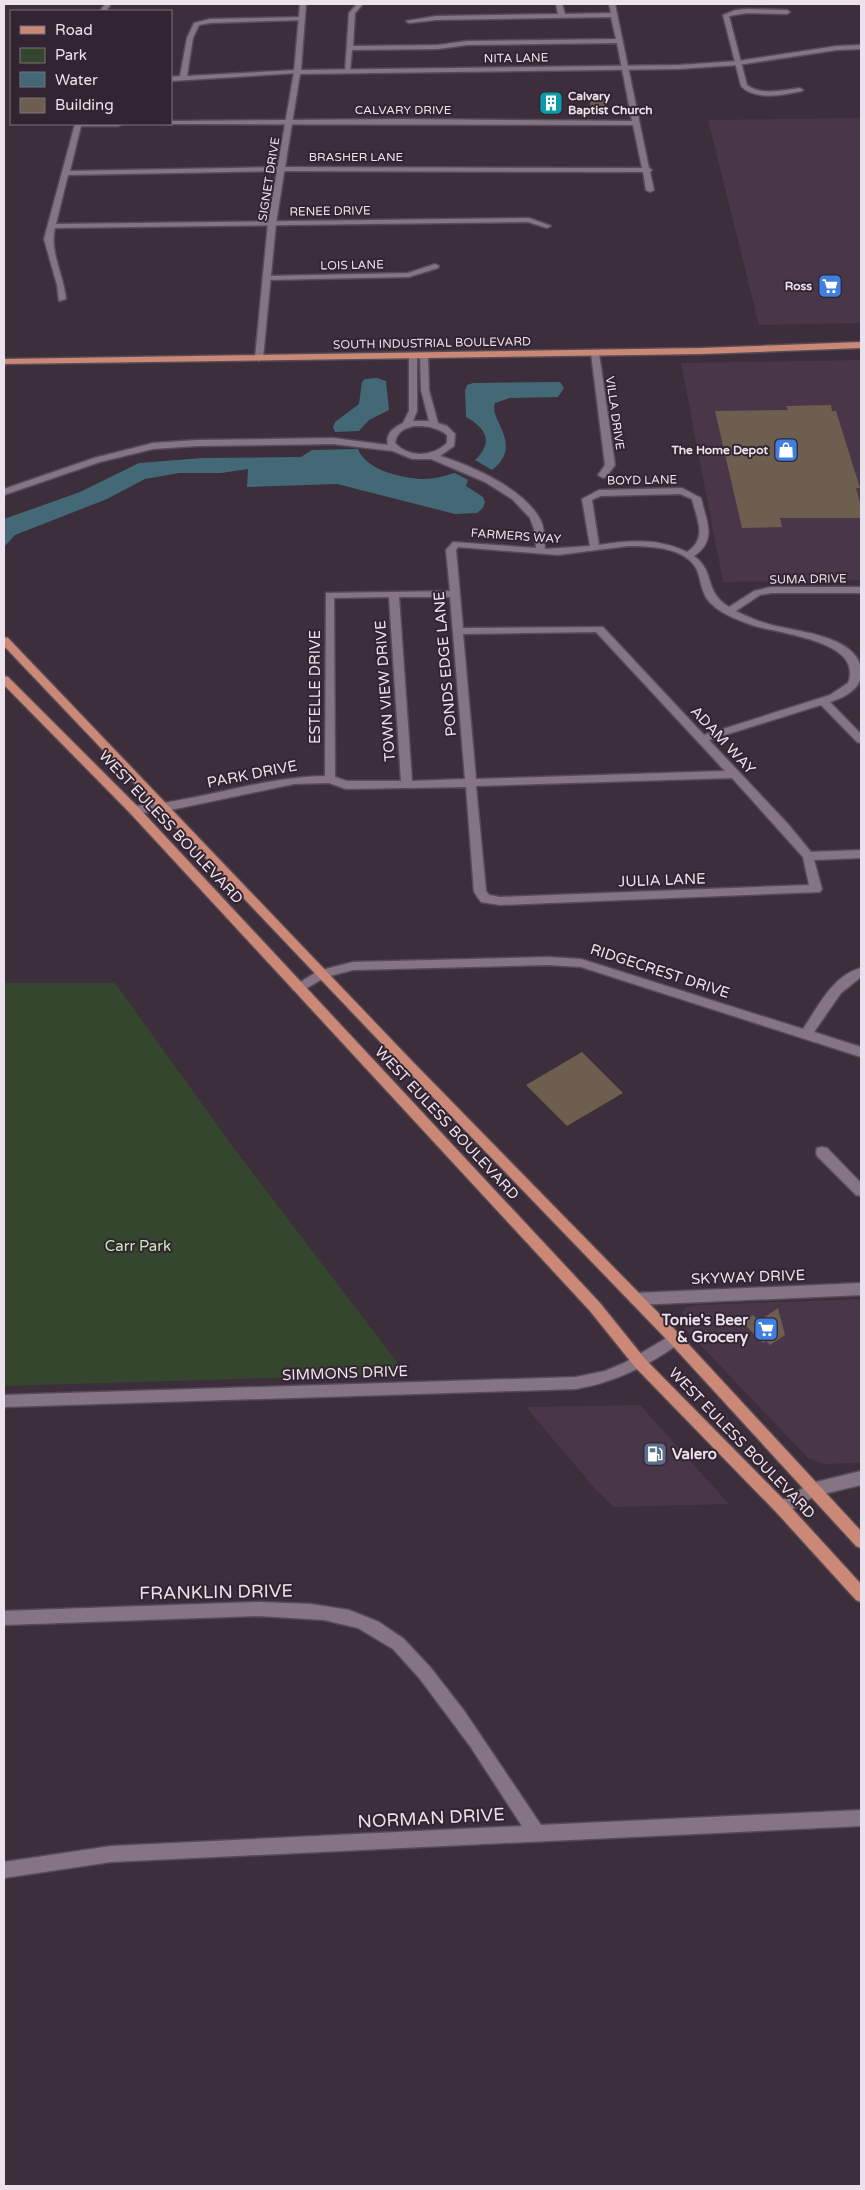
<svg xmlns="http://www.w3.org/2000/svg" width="865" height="2190" viewBox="0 0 865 2190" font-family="'Varela Round',sans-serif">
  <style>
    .built { fill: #493649 }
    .green { fill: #35462e }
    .water { fill: #436976 }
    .building { fill: #6e5e4f }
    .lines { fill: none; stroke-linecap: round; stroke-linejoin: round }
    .minor-casing { stroke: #574b56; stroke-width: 3 }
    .tertiary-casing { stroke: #574b56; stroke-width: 3 }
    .primary-casing { stroke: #574b56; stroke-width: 3 }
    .minor { fill: #857484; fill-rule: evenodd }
    .tertiary { fill: #857484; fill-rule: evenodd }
    .primary { fill: #cb8876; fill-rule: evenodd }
    .labels { text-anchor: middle; stroke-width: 4; stroke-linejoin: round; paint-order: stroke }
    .far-street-label { font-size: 12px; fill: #ebe2eb; stroke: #322431 }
    .far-poi-label { font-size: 12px; font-weight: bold; fill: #ebe2eb; stroke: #322431; text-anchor: end }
    .street-label { font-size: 15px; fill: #ebe2eb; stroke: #322431 }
    .park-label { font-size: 15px; fill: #c7ecb9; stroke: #322431 }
    .poi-label { font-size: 15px; font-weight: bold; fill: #ebe2eb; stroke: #322431; text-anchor: end }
    .near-street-label { font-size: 18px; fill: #ebe2eb; stroke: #322431 }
  </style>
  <rect width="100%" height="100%" fill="#3c2e3b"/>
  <!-- built -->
  <path class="built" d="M861 118V323L759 325 708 120Z
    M861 360V580L723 582 681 363Z
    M861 1299V1463L824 1464 808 1458 684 1328 680 1320 681 1313 686 1307 697 1305Z
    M640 1405 729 1504 614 1507 596 1490 526 1407Z"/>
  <!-- green -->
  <path class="green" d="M4 983H115L233 1147 406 1374 4 1386Z"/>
  <!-- water -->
  <path class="water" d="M377 378 386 381 389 410 369 420 359 431 335 432 333 427 335 422 359 404 362 382 365 379Z
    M560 382 564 388 558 397 510 398 495 403C488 420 525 444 492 470L475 460C494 442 486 428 466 417L465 391 467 385 473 383Z
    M358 449C365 470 404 479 424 479 434 479 444 476 455 473L468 480 466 486 483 497 485 502 483 508 477 513 455 514 337 484 247 487 248 469 221 473H179L145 479 107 499 15 535 4 547V519L80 492 139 463 203 458 301 457 312 450Z"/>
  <!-- building -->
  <path class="building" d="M589 94H605L608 111H591Z
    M831 405 832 411H836L860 488H856L861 506V518H780L782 527 742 528 715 411 788 410 786 406Z
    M582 1052 623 1093 567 1126 526 1085Z
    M778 1308 785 1335 770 1345 766 1341 763 1343 742 1322 753 1315 759 1321Z"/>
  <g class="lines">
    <!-- minor casing -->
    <g class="minor-casing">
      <path id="minor" d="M105 4H111L106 11H100Z
        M357 4H363L355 13 353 46 438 45 467 41 616 39 611 17 436 20 409 23 406 21 436 16 558 14 556 4H562L565 14 611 13 609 4H615L649 168 652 170 650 172 654 190 650 192 646 190 643 172 282 171 68 175 56 224 529 218 551 226 547 228 528 222 55 228C49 251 64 276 66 299L59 301 57 285 44 239 75 124H122L118 126H81L70 171 282 167 642 168 633 125 168 124H171V121L404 119 632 121 617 43 467 45 438 49 352 50 350 71 345 72 349 13Z
        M747 9 787 10 790 12 787 14 747 13 729 16 747 85C761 96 783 90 800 88L803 90 802 91C784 95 755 101 741 86L723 15 736 10Z
        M303 17 305 18V20L210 23 199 25 193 38 187 76 297 70 299 71V73L171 81V77L180 76 187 38 194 23 210 19Z
        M435 264 439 266 438 268 409 277 268 280 264 278 268 276 408 273Z
        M595 350 599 353 615 465 606 477 603 478 598 475 605 465 591 353Z
        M413 353 417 356V411L413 421H429L421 390 420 356 424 353 428 356 429 390 438 423 447 426 455 434 454 446 440 456C472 466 523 488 540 519 545 528 544 539 545 549L590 546 582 499 599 490 682 488 701 498C706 521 718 540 694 556 716 572 703 591 729 607L754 591 771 587H861V593H771L760 595 736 611C748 617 760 622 772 625 797 632 865 636 861 676 859 690 843 698 830 702L861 734V743L857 742 821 705 709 740 788 824 811 852 861 850V858L814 860 822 889 820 892 500 905 481 902 474 892 466 787 346 789 329 783 294 784 161 812 130 813 129 810 130 807 134 806C198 802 260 777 325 776L326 593 450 591 446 550 453 542 536 548 534 529 530 518 512 499 485 482 431 459H412L393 451 333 444 197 446 153 449 100 462 4 495V489L94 458 153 443 197 440 333 438 388 445C385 434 394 427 403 423L409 411V356ZM415 426C427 426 437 427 447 435V443C432 457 409 458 395 443 397 431 405 428 415 426ZM680 494 692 499C697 520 708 538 687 552 659 538 630 540 599 545L592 500 601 496ZM628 546C650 546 686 547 697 570 701 580 701 590 707 599 717 612 735 619 749 624 774 634 865 639 848 683L830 695 704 735 603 627 463 628 456 550 458 547 558 555ZM389 597 401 781H347L335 777 334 598ZM399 597H450L465 779 412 781ZM596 632 725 771 476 779 463 634ZM732 778 803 857 809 885 500 897 489 895 486 891 476 786Z
        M548 957 581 959 803 1029C818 1007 833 975 861 968V977L841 993 814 1032 861 1047V1057L581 967 548 965 353 970 326 977 298 993 292 989 294 986 318 971 353 962Z
        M822 1147 827 1148 861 1183V1196L856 1195 817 1156 816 1152 817 1148Z
        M861 1283V1295L636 1305 631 1303 629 1299 631 1295 636 1293Z
        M259 1602 311 1604 349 1610 379 1622 404 1639 431 1668 465 1712 541 1825 861 1810V1826L111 1862 4 1878V1862L111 1846 522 1826 470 1746 420 1679 393 1649 358 1628 324 1620 259 1616 4 1625V1611Z"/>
    </g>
    <!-- tertiary casing -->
    <g class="tertiary-casing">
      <path id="tertiary" d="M300 4H306L301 70 679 65 738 61 837 46 861 45V49L837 50 738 65 679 69 300 74 276 223 263 358 259 361 255 358 268 223 294 72Z
        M675 1333 680 1335 682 1339 680 1343C647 1366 616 1382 576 1389L4 1407V1395L576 1377 605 1371 624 1363Z
        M861 1471V1485L815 1496 782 1515 777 1513 775 1508 777 1503 812 1483Z"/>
    </g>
    <!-- primary casing -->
    <g class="primary-casing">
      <path id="primary" d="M861 342V348L702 354 4 364V359L702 348Z
        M4 637 8 638 412 1061 680 1335 861 1531V1548L856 1546 670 1343 404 1067 4 646Z
        M4 676 8 677 138 807 600 1303 645 1359 787 1503 861 1584V1602L856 1600 777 1513 635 1367 590 1311 130 813 4 685Z"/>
    </g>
    <!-- minor -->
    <use href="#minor" class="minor"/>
    <!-- tertiary -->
    <use href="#tertiary" class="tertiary"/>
    <!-- primary -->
    <use href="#primary" class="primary"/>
  </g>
  <!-- icons -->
  <defs>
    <g id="building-square" transform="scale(1.25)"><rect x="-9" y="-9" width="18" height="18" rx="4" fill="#0f9aa8" stroke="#322431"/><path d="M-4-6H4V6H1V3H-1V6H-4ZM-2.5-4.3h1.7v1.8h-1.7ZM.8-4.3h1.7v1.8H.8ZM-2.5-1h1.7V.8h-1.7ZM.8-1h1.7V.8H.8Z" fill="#fff"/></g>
    <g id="supermarket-square" transform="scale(1.25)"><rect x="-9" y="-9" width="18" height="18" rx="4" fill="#3f7fe0" stroke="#322431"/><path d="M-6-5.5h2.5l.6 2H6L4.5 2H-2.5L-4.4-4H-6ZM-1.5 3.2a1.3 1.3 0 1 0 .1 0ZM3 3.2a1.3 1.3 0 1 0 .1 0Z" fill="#fff"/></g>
    <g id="shop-square" transform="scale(1.25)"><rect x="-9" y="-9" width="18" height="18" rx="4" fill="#3f7fe0" stroke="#322431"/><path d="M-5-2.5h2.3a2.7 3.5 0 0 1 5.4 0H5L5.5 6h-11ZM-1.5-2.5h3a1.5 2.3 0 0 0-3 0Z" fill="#fff"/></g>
    <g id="fuel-square" transform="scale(1.25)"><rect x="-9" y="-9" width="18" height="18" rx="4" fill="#5c6f8a" stroke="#322431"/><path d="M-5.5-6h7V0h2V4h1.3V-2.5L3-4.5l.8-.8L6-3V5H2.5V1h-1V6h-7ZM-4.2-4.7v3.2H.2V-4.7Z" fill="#fff"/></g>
  </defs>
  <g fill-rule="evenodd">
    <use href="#building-square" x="551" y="103"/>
    <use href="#supermarket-square" x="830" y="286"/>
    <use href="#shop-square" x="786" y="450"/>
    <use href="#supermarket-square" x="766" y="1329"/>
    <use href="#fuel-square" x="655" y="1454"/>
  </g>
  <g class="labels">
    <!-- far-street labels -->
    <g class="far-street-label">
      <text transform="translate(516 58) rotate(-1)" y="4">NITA LANE</text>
      <text x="403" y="114">CALVARY DRIVE</text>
      <text x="356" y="161">BRASHER LANE</text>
      <text transform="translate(269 179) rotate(-81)" y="4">SIGNET DRIVE</text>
      <text transform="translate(330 211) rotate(-1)" y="4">RENEE DRIVE</text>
      <text transform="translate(352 265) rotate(-1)" y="4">LOIS LANE</text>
      <text transform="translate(432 343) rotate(-1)" y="4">SOUTH INDUSTRIAL BOULEVARD</text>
      <text transform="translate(615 413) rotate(82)" y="4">VILLA DRIVE</text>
      <text transform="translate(642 480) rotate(-1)" y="4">BOYD LANE</text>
      <text transform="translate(516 536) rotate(4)" y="4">FARMERS WAY</text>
      <text transform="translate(808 579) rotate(-1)" y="4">SUMA DRIVE</text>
    </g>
    <!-- far-poi labels -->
    <g class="far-poi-label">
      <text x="568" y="100" text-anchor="start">Calvary<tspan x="568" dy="14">Baptist Church</tspan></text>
      <text x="812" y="290">Ross</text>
      <text x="768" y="454">The Home Depot</text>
    </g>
    <!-- street labels -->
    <g class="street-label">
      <text transform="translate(445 664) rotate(-95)" y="5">PONDS EDGE LANE</text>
      <text transform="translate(315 687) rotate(-90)" y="5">ESTELLE DRIVE</text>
      <text transform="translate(385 691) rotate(-94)" y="5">TOWN VIEW DRIVE</text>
      <text transform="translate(723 740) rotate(47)" y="5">ADAM WAY</text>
      <text transform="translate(252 774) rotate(-11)" y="5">PARK DRIVE</text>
      <text transform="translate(171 827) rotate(47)" y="5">WEST EULESS BOULEVARD</text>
      <text transform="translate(662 880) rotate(-2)" y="5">JULIA LANE</text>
      <text transform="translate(660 971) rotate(18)" y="5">RIDGECREST DRIVE</text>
      <text transform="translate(447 1123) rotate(47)" y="5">WEST EULESS BOULEVARD</text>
      <text transform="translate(748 1277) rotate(-2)" y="5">SKYWAY DRIVE</text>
      <text transform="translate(345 1373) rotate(-2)" y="5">SIMMONS DRIVE</text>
      <text transform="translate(742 1443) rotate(46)" y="5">WEST EULESS BOULEVARD</text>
    </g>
    <!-- park labels -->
    <g class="park-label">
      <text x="138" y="1251">Carr Park</text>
    </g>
    <!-- poi labels -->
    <g class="poi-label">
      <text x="748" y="1325">Tonie's Beer<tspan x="748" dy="17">&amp; Grocery</tspan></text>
      <text x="672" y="1459" text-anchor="start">Valero</text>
    </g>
    <!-- near-street labels -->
    <g class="near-street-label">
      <text transform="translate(216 1592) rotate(-1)" y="6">FRANKLIN DRIVE</text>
      <text transform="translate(431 1818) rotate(-3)" y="6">NORMAN DRIVE</text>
    </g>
  </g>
  <!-- border -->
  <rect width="865" height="2190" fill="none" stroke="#ebe2eb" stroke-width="10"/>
  <!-- legend -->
  <rect x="10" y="10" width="162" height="115" fill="#322431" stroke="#7c707b"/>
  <rect x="20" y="26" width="25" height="8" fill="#cb8876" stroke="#7c707b"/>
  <text x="55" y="35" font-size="15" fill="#ebe2eb">Road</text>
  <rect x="20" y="48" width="25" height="15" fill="#35462e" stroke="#7c707b"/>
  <text x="55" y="60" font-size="15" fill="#ebe2eb">Park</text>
  <rect x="20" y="72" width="25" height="15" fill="#436976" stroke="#7c707b"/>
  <text x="55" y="85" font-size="15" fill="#ebe2eb">Water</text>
  <rect x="20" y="98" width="25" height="15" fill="#6e5e4f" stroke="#7c707b"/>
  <text x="55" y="110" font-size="15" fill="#ebe2eb">Building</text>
</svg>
